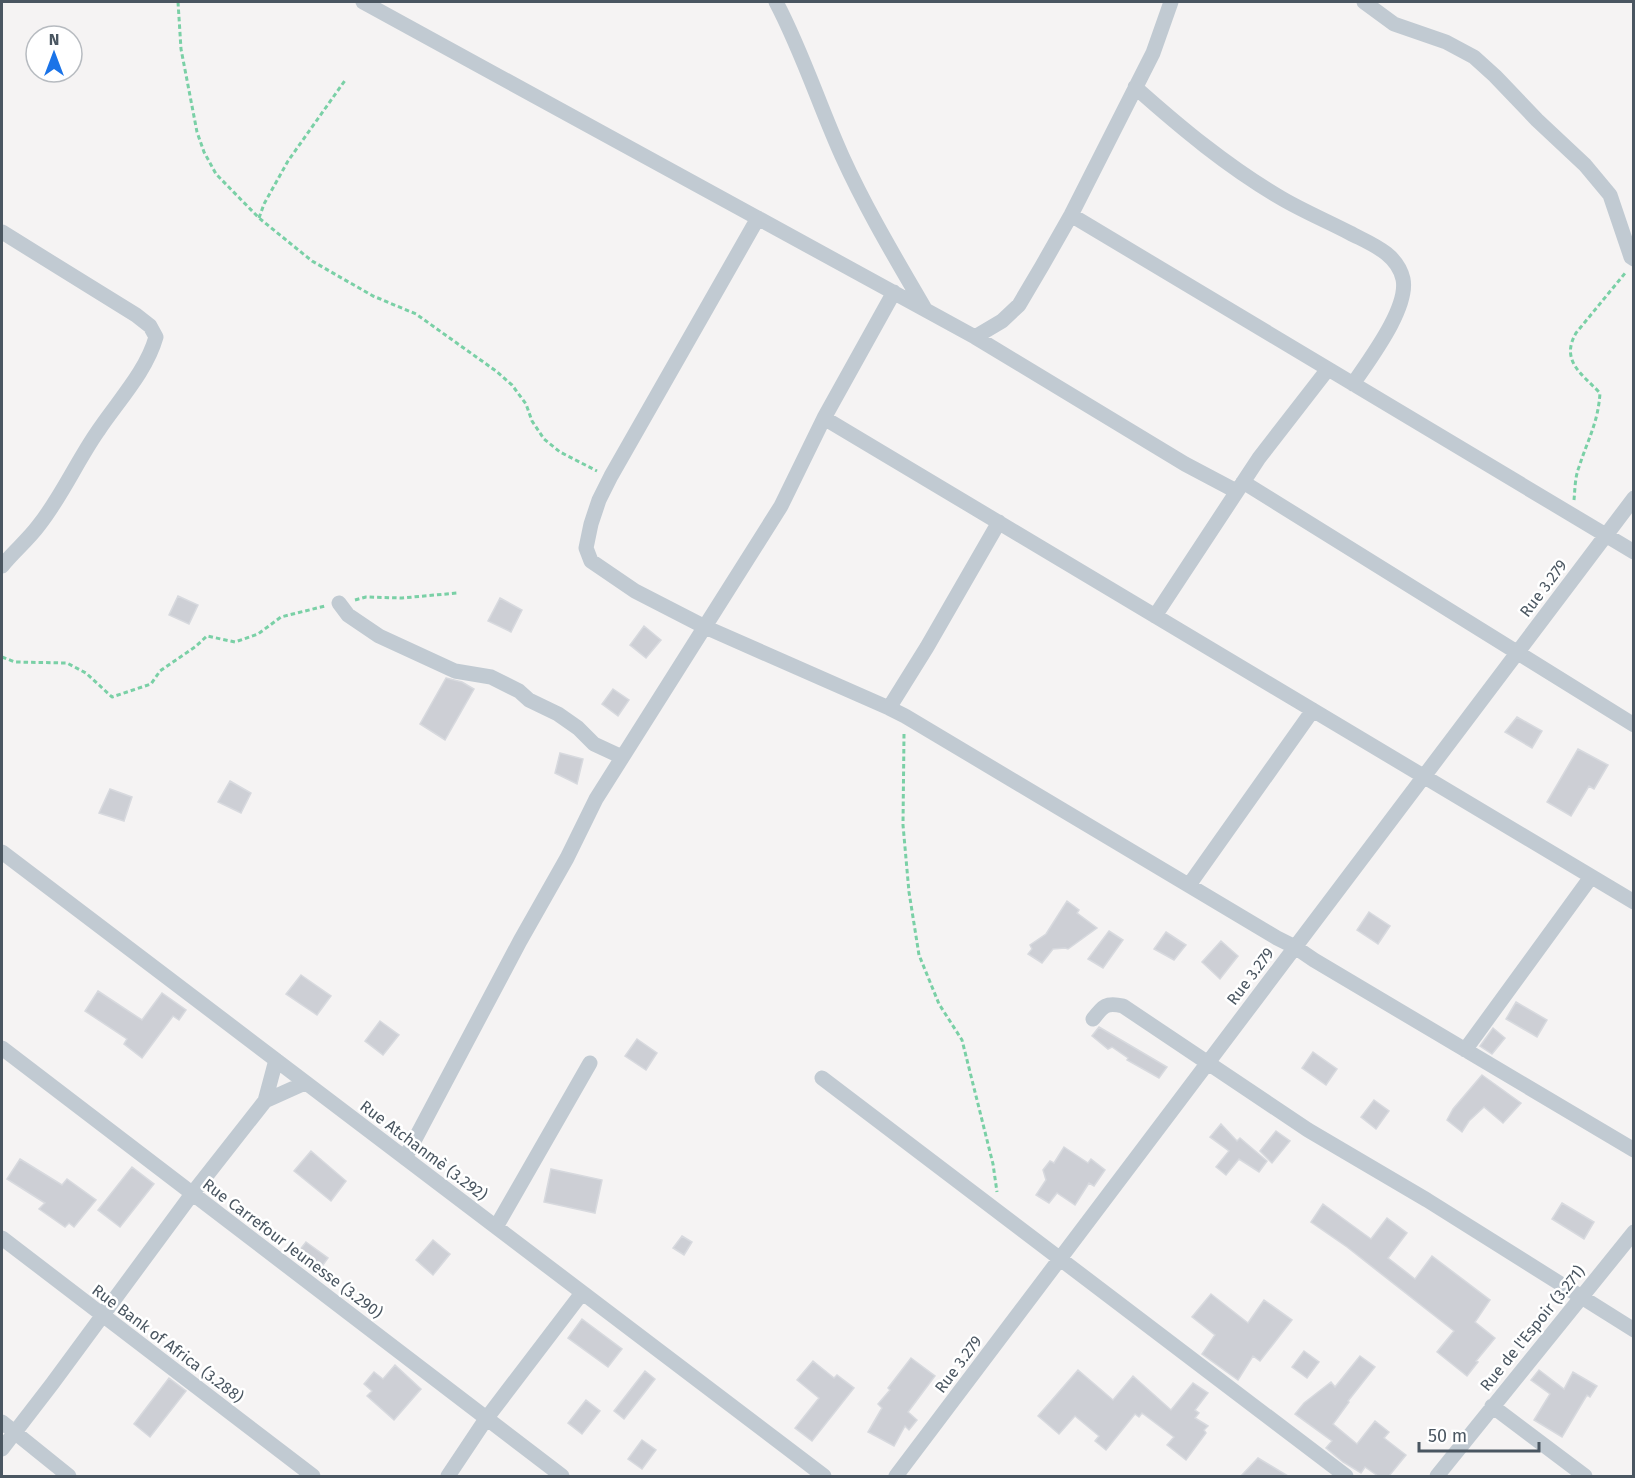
<svg xmlns="http://www.w3.org/2000/svg" width="1635" height="1478" viewBox="0 0 1635 1478" font-family="'Fira Sans',sans-serif">
  <style>
    .building { fill: #cdcfd5; stroke: #d7d9de; stroke-width: 1.5 }
    .lines { fill: none; stroke-linecap: round; stroke-linejoin: round }
    .path { stroke: #7ad0a6; stroke-width: 3; stroke-dasharray: 4.5 3; stroke-linecap: butt }
    .street { stroke: #c1cad2; stroke-width: 15 }
    .labels { text-anchor: middle; stroke-width: 5; stroke-linejoin: round; paint-order: stroke }
    .street-label { font-size: 16px; fill: #4a5661; stroke: #fff }
  </style>
  <rect width="100%" height="100%" fill="#f5f3f3"/>
  <!-- building -->
  <path class="building" d="M178 596 198 605 189 624 169 615Z
    M500 598 522 610 511 632 488 621Z
    M644 626 661 640 646 658 630 645Z
    M446 678 462 682 474 689 445 740 420 724Z
    M613 689 629 700 618 716 602 704Z
    M1517 717 1542 731 1532 748 1505 732Z
    M1578 749 1608 765 1594 789 1589 786 1571 816 1547 802Z
    M560 753 583 759 577 784 555 773Z
    M230 781 251 793 241 813 218 802Z
    M110 789 132 797 124 821 99 813Z
    M1067 901 1079 910 1077 913 1097 928 1068 949 1065 948 1053 949 1042 963 1028 954 1032 949 1030 945 1046 934Z
    M1369 912 1390 926 1378 944 1357 930Z
    M1109 931 1123 940 1103 968 1088 959Z
    M1166 932 1186 945 1174 960 1154 949Z
    M1221 941 1238 956 1220 979 1202 962Z
    M301 975 331 996 317 1015 286 994Z
    M98 991 142 1020 162 993 186 1010 179 1020 173 1016 142 1058 124 1044 127 1039 85 1011Z
    M1516 1002 1547 1020 1537 1037 1506 1019Z
    M380 1021 399 1035 383 1055 365 1041Z
    M1099 1027 1167 1067 1159 1078 1127 1060 1128 1058 1112 1047 1108 1049 1092 1036Z
    M1493 1028 1505 1038 1492 1054 1480 1046Z
    M637 1039 657 1053 646 1070 625 1056Z
    M1313 1052 1337 1069 1326 1085 1302 1068Z
    M1482 1075 1521 1103 1503 1123 1484 1107 1469 1121 1462 1132 1447 1120 1453 1109Z
    M1374 1100 1389 1111 1376 1129 1361 1117Z
    M1221 1124 1237 1141 1240 1138 1267 1161 1259 1172 1239 1159 1226 1175 1216 1167 1229 1151 1210 1137Z
    M1276 1131 1290 1141 1272 1163 1260 1151Z
    M1064 1147 1088 1163 1091 1159 1105 1170 1094 1186 1089 1183 1075 1205 1057 1193 1049 1203 1036 1195 1046 1180 1043 1170 1050 1161 1054 1163Z
    M311 1151 346 1181 331 1201 294 1171Z
    M20 1159 62 1185 67 1179 96 1200 74 1227 69 1223 65 1227 39 1209 45 1203 7 1179Z
    M132 1167 154 1184 120 1227 98 1210Z
    M551 1169 602 1180 595 1213 544 1202Z
    M1562 1203 1594 1222 1584 1239 1552 1219Z
    M1323 1204 1371 1239 1387 1218 1407 1233 1388 1258 1415 1279 1432 1256 1490 1300 1475 1322 1495 1338 1476 1361 1478 1362 1467 1376 1437 1352 1454 1331 1347 1247 1311 1222Z
    M682 1236 692 1242 684 1255 673 1248Z
    M433 1240 450 1254 433 1275 416 1260Z
    M306 1242 328 1258 320 1269 298 1252Z
    M1211 1294 1248 1323 1264 1300 1292 1320 1260 1361 1253 1356 1238 1380 1202 1354 1215 1335 1192 1317Z
    M582 1319 622 1349 608 1367 568 1338Z
    M1304 1351 1319 1362 1307 1378 1292 1367Z
    M1360 1356 1375 1367 1348 1401 1349 1402 1333 1424 1357 1444 1375 1421 1389 1432 1384 1438 1406 1455 1389 1476H1378L1365 1467 1361 1473 1343 1462 1326 1448 1332 1441 1295 1414 1304 1403 1331 1382 1335 1387Z
    M911 1358 935 1376 908 1412 917 1420 909 1430 905 1426 894 1446 868 1432 882 1408 878 1404 890 1390 888 1388Z
    M813 1361 834 1378 837 1375 854 1388 812 1441 795 1428 819 1398 797 1380Z
    M395 1365 421 1389 394 1420 367 1396 372 1391 364 1384 374 1372 383 1379Z
    M1078 1370 1113 1400 1133 1376 1171 1410 1193 1383 1208 1393 1195 1410 1199 1413 1195 1418 1208 1426 1204 1430 1206 1433 1186 1460 1167 1445 1174 1437 1142 1413 1139 1417 1135 1414 1106 1450 1095 1441 1099 1436 1075 1416 1059 1434 1038 1416Z
    M1539 1370 1564 1389 1573 1372 1597 1386 1590 1397 1587 1395 1562 1437 1534 1420 1550 1394 1531 1380Z
    M645 1371 655 1379 624 1419 614 1411Z
    M169 1378 186 1391 150 1437 134 1424Z
    M586 1400 600 1411 582 1434 568 1423Z
    M642 1440 656 1450 642 1469 628 1459Z
    M1258 1458 1288 1476H1241Z"/>
  <g class="lines">
    <!-- path -->
    <path class="path" d="M178 2 181 49 197 132 204 152 216 174 259 218 312 261 373 296 416 314 496 371 512 385 526 404 532 421 544 439 560 452 597 471
      M259 218 264 204 288 161 346 79
      M1574 500C1575 489 1575 477 1579 467 1588 439 1598 423 1600 393 1582 374 1560 361 1576 333L1626 272
      M355 600 366 597 402 598 457 593
      M2 657 15 662 67 663 86 673 112 697 151 684 160 671 195 647 207 636 235 642 258 634 281 617 325 606
      M904 734 903 825 909 892 919 955 939 1004 962 1040 993 1164 997 1192"/>
    <!-- street -->
    <path class="street" d="M363 2 975 337 1185 464 1236 491
      M776 2C802 51 819 105 842 156 866 209 896 259 925 309
      M1364 2 1394 24 1446 42 1474 57 1495 76 1537 120 1585 165 1610 195 1631 257 1634 259
      M1135 87C1181 128 1228 167 1281 198 1303 211 1327 221 1350 233 1371 244 1397 253 1403 279 1409 308 1369 360 1353 384
      M1071 215 1634 552
      M758 218 611 476 599 500 591 524 586 548 591 561 635 591 705 627 889 708 905 716 1277 938 1295 947 1314 960 1634 1150
      M2 232 136 315 150 326 156 337C146 372 118 401 98 431 77 461 62 496 39 525 28 540 13 552 2 566
      M975 337 1002 321 1019 305 1042 266 1071 215 1153 53 1171 2
      M824 418 1634 902
      M1243 482 1634 725
      M339 603 348 615 379 636 455 671 491 677 519 691 529 700 558 714 578 728 594 744 622 757
      M1155 616 1259 458 1328 369
      M889 708 927 647 999 522
      M2 852 824 1476
      M1189 885 1313 710
      M1093 1019C1103 1006 1106 1002 1123 1006L1308 1130 1427 1200 1634 1330
      M2 1048 562 1476
      M1465 1050 1591 877
      M822 1078 1346 1476
      M265 1101 305 1083
      M405 1158 520 941 567 858 596 799 781 506 824 418 894 292
      M496 1227 590 1063
      M2 1238 313 1476
      M1492 1406 1585 1476
      M2 1422 69 1476
      M2 1449 52 1384 192 1194 265 1101 276 1060
      M448 1476 486 1419 582 1293
      M896 1476 1634 498
      M1437 1476 1634 1232"/>
  </g>
  <g class="labels">
    <!-- street labels -->
    <g class="street-label">
      <text transform="translate(1543 588) rotate(-53)" y="6">Rue 3.279</text>
      <text transform="translate(1250 976) rotate(-53)" y="6">Rue 3.279</text>
      <text transform="translate(424 1150) rotate(37)" y="6">Rue Atchanmè (3.292)</text>
      <text transform="translate(293 1248) rotate(37)" y="6">Rue Carrefour Jeunesse (3.290)</text>
      <text transform="translate(1532 1328) rotate(-51)" y="6">Rue de l'Espoir (3.271)</text>
      <text transform="translate(168 1343) rotate(37)" y="6">Rue Bank of Africa (3.288)</text>
      <text transform="translate(958 1364) rotate(-53)" y="6">Rue 3.279</text>
    </g>
  </g>
  <!-- border -->
  <rect width="1635" height="1478" fill="none" stroke="#4a5661" stroke-width="6"/>
  <!-- north arrow -->
  <g transform="translate(54 54)"><circle r="28" fill="#ffffff" stroke="#b7bbc0" stroke-width="1.5"/>
  <path d="M0-4.5L10 22L0 15L-10 22Z" fill="#1a73e8"/>
  <text y="-9" font-size="16" font-weight="bold" text-anchor="middle" fill="#4a5661">N</text>
  </g>
  <!-- scale -->
  <path d="M1419 1442v9h120v-9" fill="none" stroke="#4a5661" stroke-width="3"/>
  <text x="1428" y="1442" font-size="18" fill="#4a5661" stroke="#ffffff" stroke-width="4.5" paint-order="stroke">50 m</text>
</svg>
